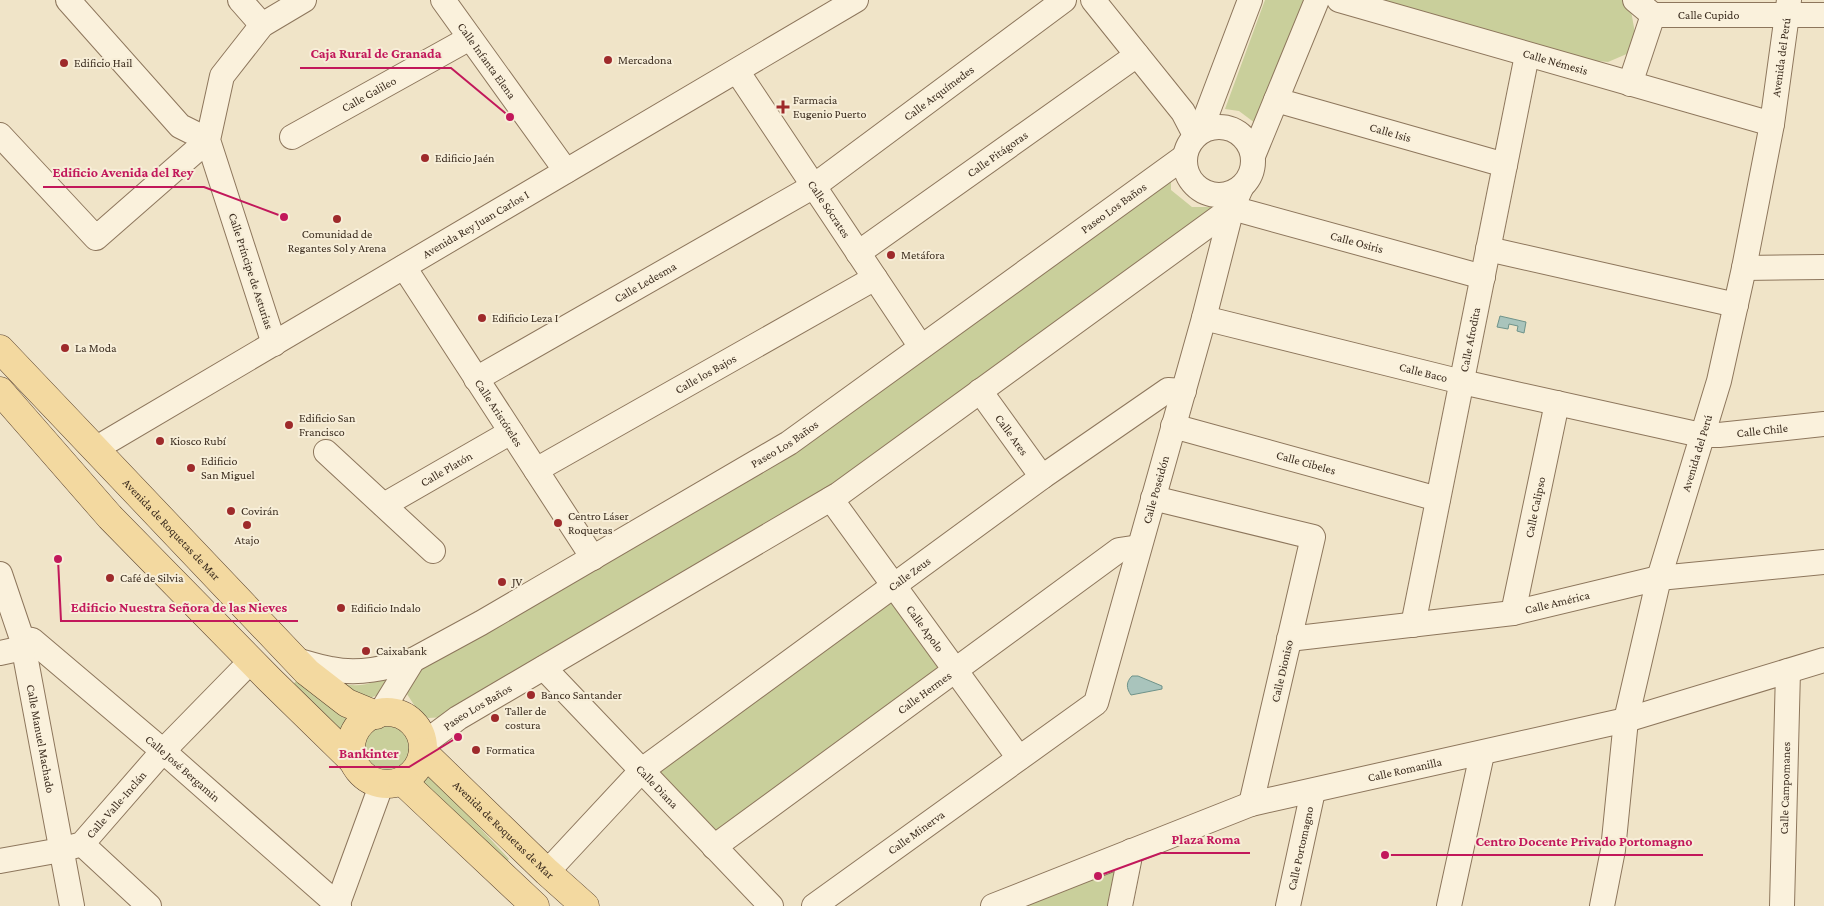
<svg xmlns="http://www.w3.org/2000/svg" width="1824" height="906" viewBox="0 0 1824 906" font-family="'Crimson Pro',serif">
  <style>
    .green { fill: #c9cf9b }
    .water { fill: #a9c4bc; stroke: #6f938a }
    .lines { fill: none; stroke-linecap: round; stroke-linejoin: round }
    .minor-casing { stroke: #8d765c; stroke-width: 26 }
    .major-casing { stroke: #5b4430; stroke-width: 29 }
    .minor { stroke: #faf1dc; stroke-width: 24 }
    .major { stroke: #f3d9a0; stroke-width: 28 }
    .poi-dot { fill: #9e2a2b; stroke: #f7eed8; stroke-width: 2 }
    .labels { text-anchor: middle; stroke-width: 4; stroke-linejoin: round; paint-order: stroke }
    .street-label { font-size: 12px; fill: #3d2e20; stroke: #f7eed8 }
    .poi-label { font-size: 12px; fill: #3d2e20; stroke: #f7eed8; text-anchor: start }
    .leader { fill: none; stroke: #c2185b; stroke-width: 2 }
    .callout-dot { fill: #c2185b; stroke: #f7eed8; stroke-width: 2 }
    .callout-label { font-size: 14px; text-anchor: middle; font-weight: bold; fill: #c2185b; stroke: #f7eed8; stroke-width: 4; stroke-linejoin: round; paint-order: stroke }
  </style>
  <rect width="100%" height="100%" fill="#f0e4c8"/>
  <!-- green -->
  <path class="green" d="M1265 0H1304L1255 123 1239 111 1225 109Z
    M1379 0H1624L1630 5 1636 39 1629 53 1608 62 1586 60Z
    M1171 177V190L1192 207H1214L843 484 447 717 428 718 416 708 407 694 415 673 813 437Z
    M894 586 956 670 714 847 642 770Z
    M391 672 383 693 370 698 331 682C360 687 366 688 391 672Z
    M296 681 331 708 350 716 340 731 292 686Z
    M388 724C408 729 411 740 410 759 405 763 399 769 393 770 362 779 348 730 388 724Z
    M427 771 509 859 505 863 416 783Z
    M1131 851 1120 906H1009Z"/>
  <!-- water -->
  <path class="water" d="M1500 316 1526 322 1524 333 1517 331 1518 326 1509 324 1508 329 1497 327Z
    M1132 676H1138L1162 686V689L1131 695C1126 688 1126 682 1132 676Z"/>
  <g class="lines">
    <!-- minor casing -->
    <g class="minor-casing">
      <g id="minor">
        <path d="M240 0 262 25"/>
        <path id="s1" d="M443 0 566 171"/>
        <path d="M1093 0 1183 112 1195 135"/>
        <path id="s2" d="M1339 0 1772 124"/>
        <path id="s3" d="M1635 0 1653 15H1824"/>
        <path id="s4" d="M737 71 921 347"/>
        <path d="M1630 84 1653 15"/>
        <path id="s5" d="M1276 100 1505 165"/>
        <circle cx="1219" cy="161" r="34"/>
        <path d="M1200 132 1250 0"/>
        <path d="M0 135 96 238 208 140 180 126 68 0"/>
        <path id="s6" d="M292 137 470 38"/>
        <path d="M1253 156 1317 0"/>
        <path d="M1488 249 1736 305"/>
        <path id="s7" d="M858 253 1137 55"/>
        <path id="s8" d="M404 267 593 558"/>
        <path d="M1744 268 1824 267"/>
        <path id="s9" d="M1204 318 1462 382 1701 435H1719L1824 424"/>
        <path d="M274 344 208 140 222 76 262 25 304 0"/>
        <path id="s10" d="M476 379 814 186 1064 0"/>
        <path id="s11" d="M980 391 1042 477"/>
        <path id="s12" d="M1173 426 1438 499"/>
        <path id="s13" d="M95 449 856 0"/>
        <path d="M326 452 433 551"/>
        <path id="s14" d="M536 470 875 278"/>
        <path d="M1153 498 1313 537 1251 804"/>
        <path id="s15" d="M831 499 1019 758"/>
        <path id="s16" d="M384 505 511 432"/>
        <path id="s17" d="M0 574 22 639 72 906"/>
        <path id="s18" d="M1513 613 1557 403"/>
        <path id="s19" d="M1413 625 1527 55"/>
        <path id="s20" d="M22 639 32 640 163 751 339 906"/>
        <path id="s21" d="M1289 639 1513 613 1659 578 1824 562"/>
        <path d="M0 653 23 648"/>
        <path d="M296 660C307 663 319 667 331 669 359 675 386 668 413 660"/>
        <path id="s22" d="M544 668 771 906"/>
        <path id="s23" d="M381 712 413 660 481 623 789 443 1184 157"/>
        <path id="s24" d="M423 744 458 718 839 494 1232 208 1483 277"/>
        <path d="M82 844 149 906"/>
        <path id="s25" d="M714 847 1119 550 1139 547"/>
        <path id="s26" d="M0 861 61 850 82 844 163 751 251 661"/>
        <path id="s27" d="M547 872 642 770 1042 477 1168 390 1184 391"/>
        <path d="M337 906 382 783"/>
        <path id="s28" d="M814 906 1096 703 1204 318 1232 208 1241 188"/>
        <path id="s29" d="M993 906 1251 804 1626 720 1824 660"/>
        <path d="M1120 906 1131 851"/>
        <path id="s30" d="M1288 906 1313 791"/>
        <path d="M1449 906 1482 754"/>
        <path id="s31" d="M1602 906 1613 850 1626 720 1659 578 1719 381 1744 268 1772 124 1789 0"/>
        <path id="s32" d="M1782 906 1788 671"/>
      </g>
    </g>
    <!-- major casing -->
    <g class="major-casing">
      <g id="major">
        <path id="s33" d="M0 349 307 672 347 703 376 715"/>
        <path d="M0 391 110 517 270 680 354 762"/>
        <circle cx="387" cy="748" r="36"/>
        <path id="s34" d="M423 752 547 872 585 906"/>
        <path d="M402 781 535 906"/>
      </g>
    </g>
    <!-- minor -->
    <use href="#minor" class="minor"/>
    <!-- major -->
    <use href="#major" class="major"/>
  </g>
  <!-- markers -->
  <g class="poi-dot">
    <circle cx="608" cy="60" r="5"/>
    <circle cx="64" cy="63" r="5"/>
    <path d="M780.5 99.5h5v5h5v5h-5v5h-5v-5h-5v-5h5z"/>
    <circle cx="425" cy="158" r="5"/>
    <circle cx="337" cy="219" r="5"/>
    <circle cx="891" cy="255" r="5"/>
    <circle cx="482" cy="318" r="5"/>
    <circle cx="65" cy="348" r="5"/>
    <circle cx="289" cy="425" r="5"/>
    <circle cx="160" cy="441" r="5"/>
    <circle cx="191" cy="468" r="5"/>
    <circle cx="231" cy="511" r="5"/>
    <circle cx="558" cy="523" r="5"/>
    <circle cx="247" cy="525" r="5"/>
    <circle cx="110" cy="578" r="5"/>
    <circle cx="502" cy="582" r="5"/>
    <circle cx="341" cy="608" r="5"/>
    <circle cx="366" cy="651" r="5"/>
    <circle cx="531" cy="695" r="5"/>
    <circle cx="495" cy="718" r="5"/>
    <circle cx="476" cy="750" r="5"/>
  </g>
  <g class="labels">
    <!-- street labels -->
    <g class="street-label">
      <text dy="4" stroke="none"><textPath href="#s3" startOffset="79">Calle Cupido</textPath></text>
      <text dy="4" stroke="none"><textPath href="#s31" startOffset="869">Avenida del Perú</textPath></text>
      <text dy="4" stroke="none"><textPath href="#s1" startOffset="75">Calle Infanta Elena</textPath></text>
      <text dy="4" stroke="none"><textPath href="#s2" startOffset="225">Calle Némesis</textPath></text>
      <text dy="4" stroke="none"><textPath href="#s10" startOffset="545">Calle Arquímedes</textPath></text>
      <text dy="4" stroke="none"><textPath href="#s6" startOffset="88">Calle Galileo</textPath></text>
      <text dy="4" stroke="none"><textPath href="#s5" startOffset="119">Calle Isis</textPath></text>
      <text dy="4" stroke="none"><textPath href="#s7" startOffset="171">Calle Pitágoras</textPath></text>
      <text dy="4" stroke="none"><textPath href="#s23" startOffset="896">Paseo Los Baños</textPath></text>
      <text dy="4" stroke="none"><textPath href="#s4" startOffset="166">Calle Sócrates</textPath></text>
      <text dy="4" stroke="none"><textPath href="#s13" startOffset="442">Avenida Rey Juan Carlos I</textPath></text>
      <text dy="4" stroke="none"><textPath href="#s24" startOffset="1101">Calle Osiris</textPath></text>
      <text transform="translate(251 271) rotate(72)" y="4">Calle Príncipe de Asturias</text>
      <text dy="4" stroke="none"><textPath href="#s10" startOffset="195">Calle Ledesma</textPath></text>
      <text dy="4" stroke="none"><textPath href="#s19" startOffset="291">Calle Afrodita</textPath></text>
      <text dy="4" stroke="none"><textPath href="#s9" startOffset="226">Calle Baco</textPath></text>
      <text dy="4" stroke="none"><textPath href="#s14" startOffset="195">Calle los Bajos</textPath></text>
      <text dy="4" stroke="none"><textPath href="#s8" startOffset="174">Calle Aristóteles</textPath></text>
      <text dy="4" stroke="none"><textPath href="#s9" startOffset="572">Calle Chile</textPath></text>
      <text dy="4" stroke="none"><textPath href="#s11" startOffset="54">Calle Ares</textPath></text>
      <text dy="4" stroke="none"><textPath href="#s23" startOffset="491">Paseo Los Baños</textPath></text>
      <text dy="4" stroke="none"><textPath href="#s31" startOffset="464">Avenida del Perú</textPath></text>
      <text dy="4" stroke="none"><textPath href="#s12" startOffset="138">Calle Cibeles</textPath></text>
      <text dy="4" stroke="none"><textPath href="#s16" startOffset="72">Calle Platón</textPath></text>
      <text dy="4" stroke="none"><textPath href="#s28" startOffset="569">Calle Poseidón</textPath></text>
      <text dy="4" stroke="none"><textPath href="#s18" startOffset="108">Calle Calipso</textPath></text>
      <text dy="4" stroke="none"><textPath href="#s33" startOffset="249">Avenida de Roquetas de Mar</textPath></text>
      <text dy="4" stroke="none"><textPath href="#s27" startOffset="471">Calle Zeus</textPath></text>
      <text dy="4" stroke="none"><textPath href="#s21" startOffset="271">Calle América</textPath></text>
      <text dy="4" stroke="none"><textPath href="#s15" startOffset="160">Calle Apolo</textPath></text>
      <text transform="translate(1282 671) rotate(-77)" y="4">Calle Dioniso</text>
      <text dy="4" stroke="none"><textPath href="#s25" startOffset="261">Calle Hermes</textPath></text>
      <text dy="4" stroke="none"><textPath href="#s24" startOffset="66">Paseo Los Baños</textPath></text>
      <text dy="4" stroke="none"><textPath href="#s17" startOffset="170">Calle Manuel Machado</textPath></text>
      <text dy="4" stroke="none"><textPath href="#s20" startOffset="208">Calle José Bergamin</textPath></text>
      <text dy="4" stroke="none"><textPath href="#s29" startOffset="435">Calle Romanilla</textPath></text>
      <text dy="4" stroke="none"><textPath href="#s22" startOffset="164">Calle Diana</textPath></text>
      <text dy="4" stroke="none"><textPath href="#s32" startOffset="118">Calle Campomanes</textPath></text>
      <text dy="4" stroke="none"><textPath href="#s26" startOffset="136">Calle Valle-Inclán</textPath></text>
      <text dy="4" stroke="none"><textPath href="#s34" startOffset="112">Avenida de Roquetas de Mar</textPath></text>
      <text dy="4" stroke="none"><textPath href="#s28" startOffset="126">Calle Minerva</textPath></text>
      <text dy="4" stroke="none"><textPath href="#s30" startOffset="59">Calle Portomagno</textPath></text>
    </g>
    <!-- poi labels -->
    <g class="poi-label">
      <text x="618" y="64">Mercadona</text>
      <text x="74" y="67">Edificio Hail</text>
      <text x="793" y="104">Farmacia<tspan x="793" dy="14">Eugenio Puerto</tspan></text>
      <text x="435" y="162">Edificio Jaén</text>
      <text x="337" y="238" text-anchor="middle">Comunidad de<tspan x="337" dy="14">Regantes Sol y Arena</tspan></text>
      <text x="901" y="259">Metáfora</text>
      <text x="492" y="322">Edificio Leza I</text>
      <text x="75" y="352">La Moda</text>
      <text x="299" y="422">Edificio San<tspan x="299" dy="14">Francisco</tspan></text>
      <text x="170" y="445">Kiosco Rubí</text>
      <text x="201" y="465">Edificio<tspan x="201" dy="14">San Miguel</tspan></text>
      <text x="241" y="515">Covirán</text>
      <text x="568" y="520">Centro Láser<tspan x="568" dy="14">Roquetas</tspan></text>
      <text x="247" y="544" text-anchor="middle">Atajo</text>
      <text x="120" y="582">Café de Silvia</text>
      <text x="512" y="586">JV</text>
      <text x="351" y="612">Edificio Indalo</text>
      <text x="376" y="655">Caixabank</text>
      <text x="541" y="699">Banco Santander</text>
      <text x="505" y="715">Taller de<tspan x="505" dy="14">costura</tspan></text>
      <text x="486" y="754">Formatica</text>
    </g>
  </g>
  <!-- callouts -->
  <path class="leader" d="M510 117L451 68H300M284 217L204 187H43M58 559L61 621H298M458 737L409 767H329M1098 876L1161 853H1250M1385 855L1466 855H1703"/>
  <g class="callout-dot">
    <circle cx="510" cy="117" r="5"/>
    <circle cx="284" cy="217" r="5"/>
    <circle cx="58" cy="559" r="5"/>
    <circle cx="458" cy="737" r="5"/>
    <circle cx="1098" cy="876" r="5"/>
    <circle cx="1385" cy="855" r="5"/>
  </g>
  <g class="callout-label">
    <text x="376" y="58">Caja Rural de Granada</text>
    <text x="123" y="177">Edificio Avenida del Rey</text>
    <text x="179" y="612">Edificio Nuestra Señora de las Nieves</text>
    <text x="369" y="758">Bankinter</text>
    <text x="1206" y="844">Plaza Roma</text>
    <text x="1584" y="846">Centro Docente Privado Portomagno</text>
  </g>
</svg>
